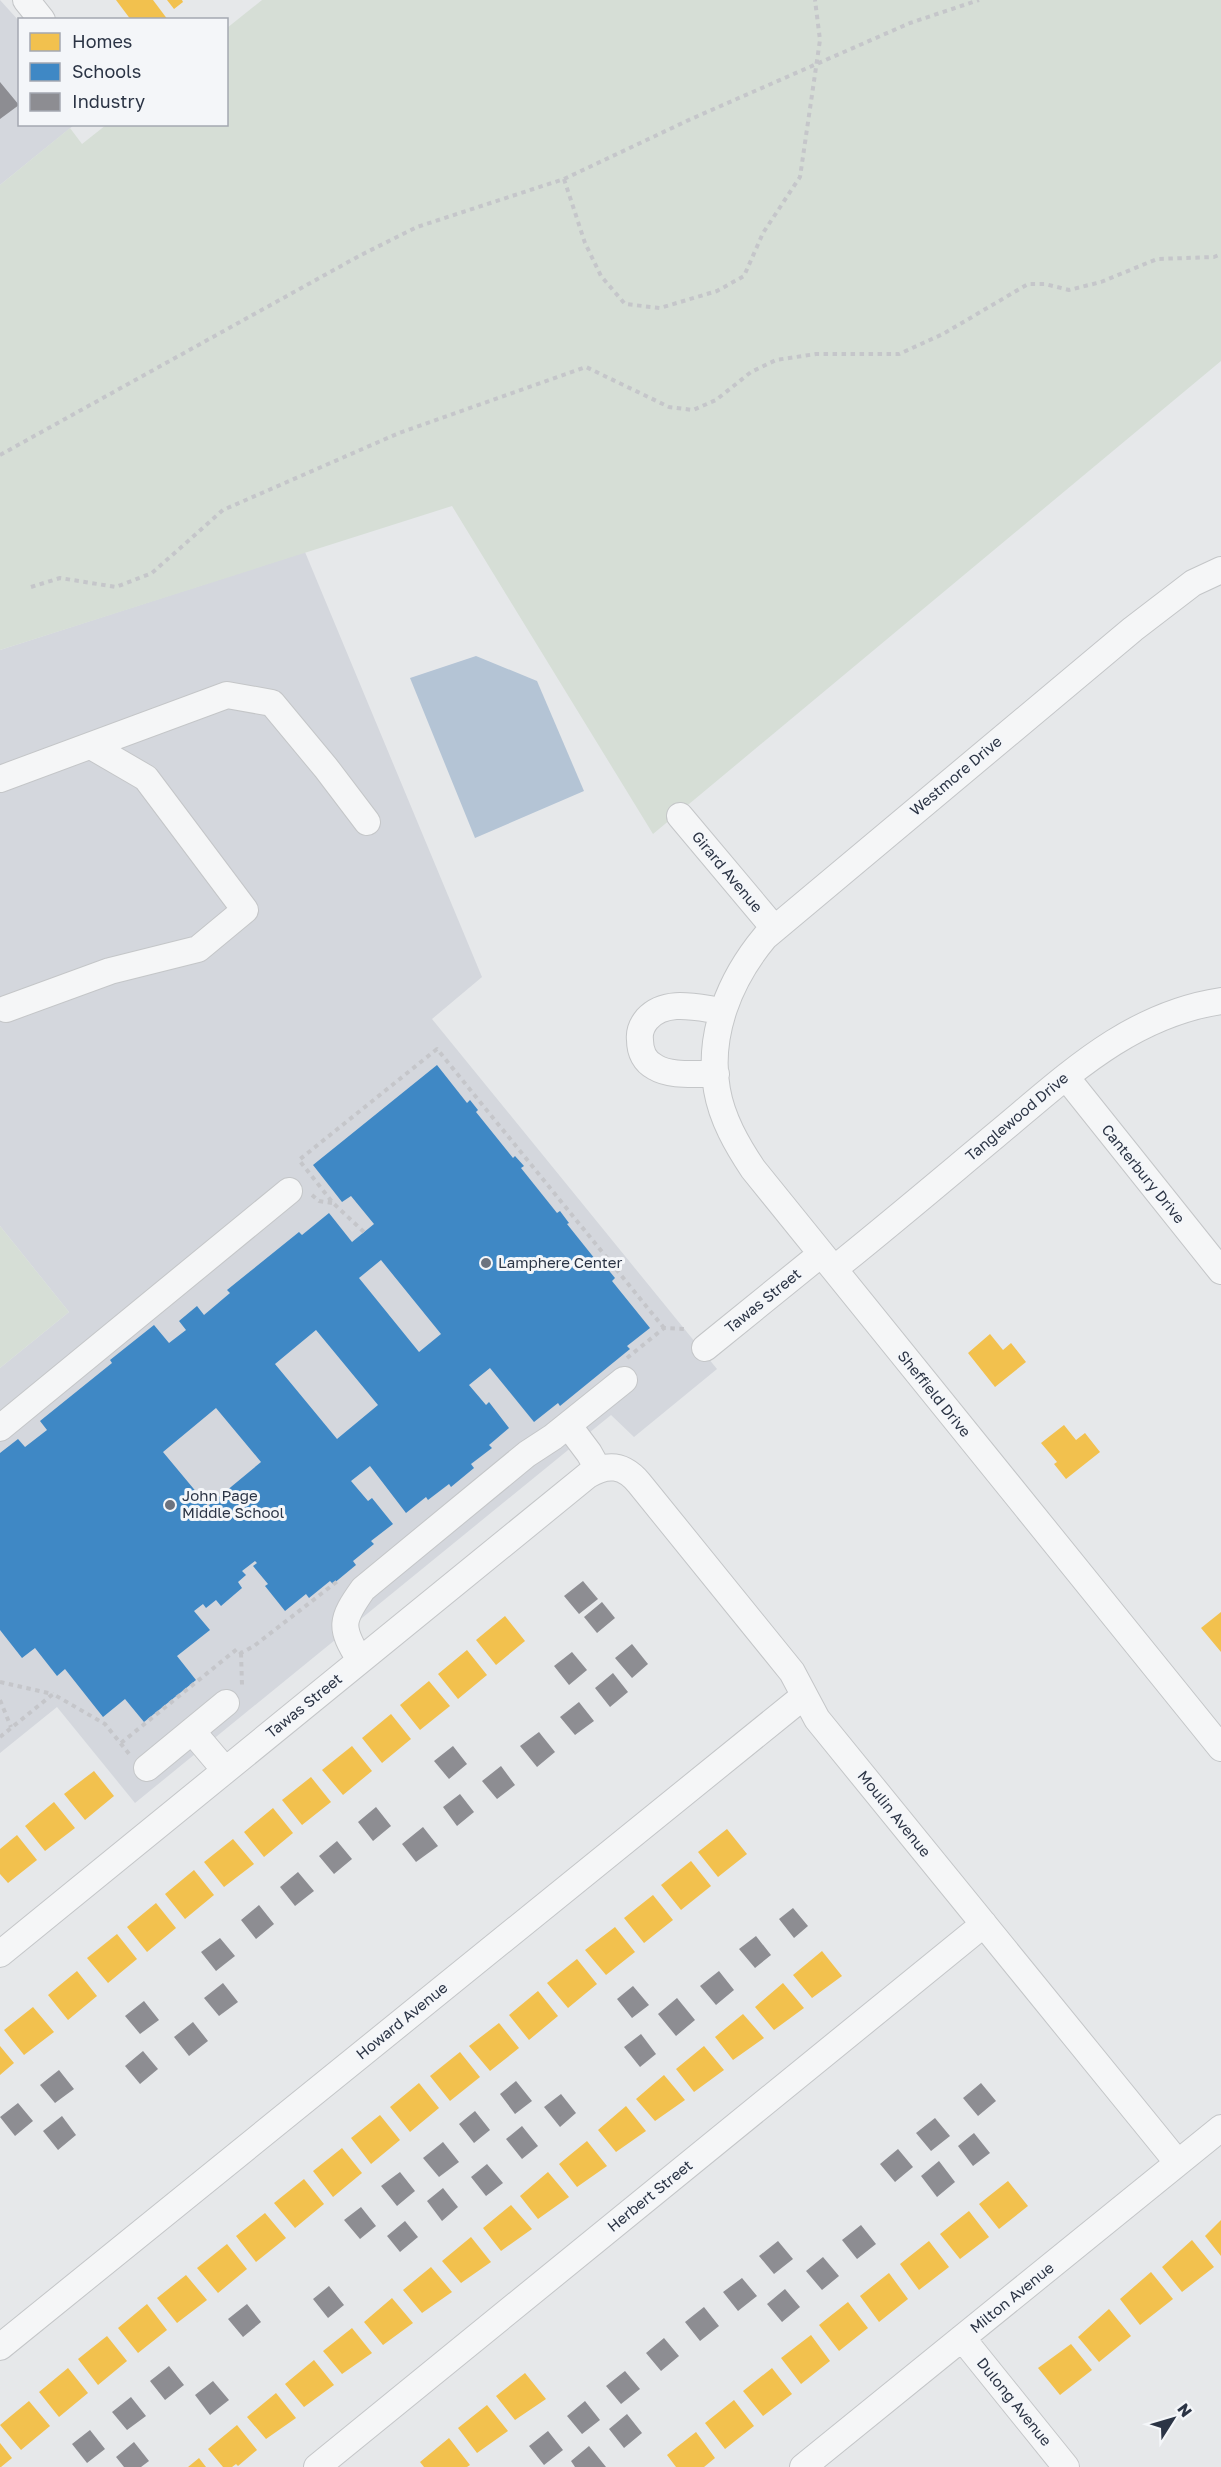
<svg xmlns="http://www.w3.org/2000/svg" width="1221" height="2467" viewBox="0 0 1221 2467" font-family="'Golos Text',sans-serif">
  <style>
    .built { fill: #d4d7dd }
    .green { fill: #d6ded6 }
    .water { fill: #b4c4d5 }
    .homes { fill: #f2c14e }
    .schools { fill: #3f88c5; fill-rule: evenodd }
    .industry { fill: #8d8d92 }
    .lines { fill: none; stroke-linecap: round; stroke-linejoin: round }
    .minor-casing { stroke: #c4c6c8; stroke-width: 28 }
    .path { stroke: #c5c6ca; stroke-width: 4; stroke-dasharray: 4.5 4.5; stroke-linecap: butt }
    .minor { stroke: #f5f6f7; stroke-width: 26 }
    .poi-dot { fill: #6c737f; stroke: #f4f6f9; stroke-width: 2 }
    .labels { text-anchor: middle; stroke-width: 6; stroke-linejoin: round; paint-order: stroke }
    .street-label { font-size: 15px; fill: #2b3445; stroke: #f4f6f9 }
    .poi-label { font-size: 15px; fill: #2b3445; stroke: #f4f6f9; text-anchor: start }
  </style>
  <rect width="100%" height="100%" fill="#e6e8ea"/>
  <!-- built -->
  <path class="built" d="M0 0 19 21 20 124 74 125 0 185Z
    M305 552 482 977 432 1019 717 1369 634 1437 611 1415 135 1803 57 1707 0 1753V1368L69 1312 0 1226V650Z"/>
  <!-- green -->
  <path class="green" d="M262 0H1221V361L653 834 452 506 0 650V185L70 128 82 144 106 125 226 124 227 28Z
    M0 1226 69 1312 0 1368Z"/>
  <!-- water -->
  <path class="water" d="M476 656 537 681 584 791 475 838 410 678Z"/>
  <!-- homes -->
  <path class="homes" d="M116 0H153L168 20H131Z
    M167 0H182L183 2 174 9Z
    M990 1334 1003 1350 1011 1343 1026 1362 995 1387 968 1353Z
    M1064 1425 1076 1440 1085 1433 1100 1452 1066 1479 1054 1464 1057 1462 1041 1443Z
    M1221 1612V1652L1201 1628Z
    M505 1616 525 1641 496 1665 476 1640Z
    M467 1650 487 1675 458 1699 438 1674Z
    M429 1681 450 1706 420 1730 400 1705Z
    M391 1714 411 1739 382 1763 362 1738Z
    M352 1746 372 1771 343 1795 322 1770Z
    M94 1771 114 1796 85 1820 64 1794Z
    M311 1777 331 1802 302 1825 282 1800Z
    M54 1802 75 1828 45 1851 25 1826Z
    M273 1808 293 1833 264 1857 244 1832Z
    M727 1829 747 1854 718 1877 698 1852Z
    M17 1835 37 1860 8 1883 0 1874V1849Z
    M233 1839 254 1864 224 1887 204 1862Z
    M691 1861 711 1886 681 1910 661 1885Z
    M194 1870 214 1895 185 1919 165 1894Z
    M653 1895 673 1920 644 1943 624 1918Z
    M156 1903 176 1928 147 1952 127 1927Z
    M615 1927 635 1952 606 1975 585 1950Z
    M117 1934 137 1959 108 1983 87 1958Z
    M822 1951 842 1976 812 1998 793 1975Z
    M577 1959 597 1984 568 2008 547 1983Z
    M77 1971 97 1996 68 2020 48 1995Z
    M783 1983 804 2008 774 2030 755 2007Z
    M538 1991 558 2016 529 2040 509 2015Z
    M33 2007 54 2032 24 2055 4 2030Z
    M743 2014 764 2038 733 2060 715 2037Z
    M499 2023 519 2048 490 2071 469 2046Z
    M0 2046 14 2063 0 2075Z
    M704 2046 724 2070 694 2092 676 2069Z
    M460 2052 480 2077 450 2101 430 2076Z
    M664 2075 685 2100 655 2121 636 2099Z
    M419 2083 439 2108 410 2132 390 2107Z
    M626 2106 646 2131 616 2152 598 2130Z
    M380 2115 400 2140 371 2164 351 2138Z
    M587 2141 607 2166 577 2187 559 2164Z
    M342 2148 362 2173 333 2197 313 2171Z
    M548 2172 569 2197 538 2219 520 2196Z
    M304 2179 324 2204 295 2228 274 2203Z
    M1008 2181 1028 2206 999 2229 979 2204Z
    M511 2205 532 2229 501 2251 483 2228Z
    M969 2211 989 2237 960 2259 940 2234Z
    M265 2213 286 2238 256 2262 236 2236Z
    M1221 2220V2256L1205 2236Z
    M471 2237 491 2262 461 2283 442 2261Z
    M1192 2240 1214 2267 1182 2292 1162 2267Z
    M929 2241 949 2267 919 2290 900 2264Z
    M227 2244 247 2269 218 2293 197 2268Z
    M431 2267 452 2292 422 2313 403 2290Z
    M1151 2272 1173 2299 1140 2325 1120 2299Z
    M889 2273 908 2299 879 2322 860 2296Z
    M186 2275 207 2300 177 2323 157 2298Z
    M392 2298 413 2323 383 2345 364 2322Z
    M848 2302 868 2328 839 2351 819 2325Z
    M147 2304 167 2330 138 2353 118 2328Z
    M1109 2309 1131 2336 1099 2362 1078 2337Z
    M352 2328 372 2353 342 2374 323 2351Z
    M811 2335 830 2361 801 2384 781 2358Z
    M107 2336 127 2361 98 2385 78 2359Z
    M1071 2344 1092 2370 1060 2395 1038 2368Z
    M314 2360 334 2385 304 2407 285 2384Z
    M68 2368 88 2393 59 2417 39 2392Z
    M772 2368 792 2394 763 2416 743 2391Z
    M525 2373 546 2399 515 2420 496 2396Z
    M276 2393 296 2418 266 2439 247 2417Z
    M734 2400 754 2426 725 2449 705 2423Z
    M29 2401 50 2426 21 2450 0 2425Z
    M487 2405 508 2431 477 2453 458 2428Z
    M237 2425 257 2450 238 2466 236 2464 232 2467H223L208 2449Z
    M696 2432 715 2458 704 2467H676L667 2455Z
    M449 2438 470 2465 467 2467H424L420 2462Z
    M0 2443 12 2458 1 2467H0Z
    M199 2458 206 2467H188Z"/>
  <!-- schools -->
  <path class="schools" d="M437 1065 467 1103 470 1100 478 1110 476 1112 513 1158 515 1156 524 1166 521 1168 557 1213 560 1211 569 1223 567 1224 603 1269 606 1267 615 1278 612 1281 650 1328 627 1346 630 1349 560 1406 558 1403 534 1422 490 1368 469 1385 486 1405 489 1402 509 1428 489 1445 492 1448 471 1464 474 1468 451 1487 449 1484 428 1500 426 1497 406 1513 370 1466 351 1481 368 1501 372 1498 393 1524 371 1541 374 1544 353 1561 356 1565 333 1584 330 1581 309 1598 306 1594 285 1611 265 1586 268 1584 253 1566 257 1563 255 1561 242 1571 246 1575 238 1582 242 1588 221 1606 216 1600 206 1608 203 1604 194 1611 210 1630 177 1656 196 1680 144 1722 125 1699 103 1717 65 1669 57 1676 35 1648 22 1658 0 1630V1453L18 1439 25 1447 47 1430 40 1421 112 1363 110 1360 154 1325 169 1343 186 1330 179 1321 197 1306 204 1315 230 1293 227 1290 299 1232 302 1235 329 1213 352 1242 374 1224 351 1196 342 1202 313 1165ZM381 1260 441 1334 419 1352 359 1278ZM316 1330 378 1405 337 1439 275 1364ZM216 1408 261 1462 208 1506 163 1452Z"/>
  <!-- industry -->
  <path class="industry" d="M0 82 19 105 0 119Z
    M583 1581 598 1599 579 1614 564 1596Z
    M602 1602 615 1618 597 1633 584 1617Z
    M632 1644 648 1664 632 1678 615 1658Z
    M572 1652 587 1670 569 1685 554 1666Z
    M613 1673 628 1692 610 1707 595 1688Z
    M579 1702 594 1721 575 1735 560 1717Z
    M539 1732 555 1752 537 1767 520 1746Z
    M453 1746 467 1764 449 1779 434 1761Z
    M501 1766 515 1785 497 1799 482 1781Z
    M460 1794 474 1812 457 1826 443 1807Z
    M376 1807 391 1826 373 1841 358 1822Z
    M423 1827 438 1846 416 1862 402 1844Z
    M337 1841 352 1859 334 1874 319 1856Z
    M298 1872 314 1891 295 1906 280 1887Z
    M259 1905 274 1924 256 1939 241 1920Z
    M793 1908 808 1926 794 1938 779 1919Z
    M756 1936 771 1955 755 1968 739 1949Z
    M220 1938 235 1956 216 1971 201 1952Z
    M719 1971 734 1990 716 2005 700 1986Z
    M223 1983 238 2002 219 2016 204 1998Z
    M633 1986 649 2005 632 2018 617 1999Z
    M677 1998 695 2020 676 2036 658 2014Z
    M144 2001 159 2020 140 2034 125 2016Z
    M193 2022 208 2041 189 2056 174 2037Z
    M641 2034 656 2054 640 2067 624 2047Z
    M143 2051 158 2069 140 2084 125 2066Z
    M59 2070 74 2089 55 2103 40 2085Z
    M516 2081 532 2101 515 2114 500 2094Z
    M981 2083 996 2101 978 2116 963 2098Z
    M561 2094 576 2113 560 2127 544 2107Z
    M18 2103 33 2121 15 2136 0 2117Z
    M475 2111 490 2130 474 2143 459 2124Z
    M62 2116 76 2135 58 2150 43 2131Z
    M935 2118 950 2136 931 2151 916 2133Z
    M522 2126 538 2146 522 2159 506 2139Z
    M974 2133 990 2153 973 2166 958 2146Z
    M443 2142 459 2162 439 2177 423 2158Z
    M898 2149 913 2167 895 2182 880 2164Z
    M939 2161 955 2182 937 2197 921 2176Z
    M487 2164 503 2183 486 2196 471 2177Z
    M400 2172 415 2191 397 2206 381 2186Z
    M443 2188 458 2207 442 2221 427 2201Z
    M361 2207 376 2226 360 2239 344 2220Z
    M405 2221 418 2237 400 2252 387 2236Z
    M861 2225 876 2244 857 2259 842 2240Z
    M778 2241 793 2259 774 2274 759 2256Z
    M823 2257 839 2276 822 2290 806 2271Z
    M742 2278 757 2296 738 2311 723 2292Z
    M329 2286 344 2305 328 2318 313 2299Z
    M785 2289 800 2307 782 2322 767 2304Z
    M247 2304 261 2322 243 2337 228 2319Z
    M704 2307 719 2326 700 2341 685 2322Z
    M664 2338 679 2356 661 2371 646 2353Z
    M169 2366 184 2385 165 2400 150 2381Z
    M625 2371 640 2389 621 2404 606 2386Z
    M213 2381 229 2400 210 2415 195 2395Z
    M131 2397 146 2416 127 2430 112 2412Z
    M585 2401 600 2420 582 2434 567 2416Z
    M627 2414 642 2433 624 2448 609 2429Z
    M90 2430 105 2449 87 2463 72 2444Z
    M548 2431 563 2450 544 2465 529 2446Z
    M134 2442 149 2461 141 2467H124L116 2457Z
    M589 2446 606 2467H575L571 2461Z"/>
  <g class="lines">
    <!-- minor casing -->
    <g class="minor-casing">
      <path id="minor" d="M26 0 42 20
        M1221 570 1193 583 1133 629 765 937C730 979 707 1034 717 1090 722 1119 737 1145 753 1169L1221 1748
        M0 779 227 695 272 703 326 768 367 822
        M680 816 774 928
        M6 1009 110 971 198 949 245 910 146 778 91 746
        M716 1074C698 1073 671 1077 655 1067 645 1062 640 1052 640 1040 639 1032 642 1025 647 1019 666 998 698 1008 723 1011
        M1066 1077 1221 1271
        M834 1269C889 1225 942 1180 996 1135 1065 1078 1128 1015 1221 1001
        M705 1348 821 1254
        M568 1425 589 1453 598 1469
        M0 1428 289 1191
        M360 1660C339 1627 341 1620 363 1589L527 1454 553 1437 624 1380
        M192 1731 225 1770
        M147 1768 226 1703
        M0 1954 588 1475C608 1463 624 1465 639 1483L792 1672 817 1719 1178 2163
        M962 2338 1066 2467
        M0 2347 804 1696
        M317 2467 984 1924
        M803 2467 1221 2128"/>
    </g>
    <!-- path -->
    <path class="path" d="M564 179 585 243 601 276 625 304 660 308 717 291 744 276 763 233 800 177 820 40 815 0
      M0 455 359 256 417 227 564 179 691 119 910 23 979 0
      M31 587 60 578 116 587 152 573 223 510 399 433 586 367 669 407 693 410 716 400 751 372 776 360 816 354H899L943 334 1028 284H1045L1069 290 1101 282 1157 259 1214 257 1221 254
      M312 1195 319 1201 332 1203
      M364 1232 333 1203 299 1160 437 1049 664 1328
      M627 1358 664 1328 686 1329
      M241 1653 242 1685
      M0 1682 53 1694
      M0 1700 11 1727
      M0 1737 53 1694 105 1724 130 1755
      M121 1743 237 1649 241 1653 254 1646 339 1580"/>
    <!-- minor -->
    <use href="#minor" class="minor"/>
  </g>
  <!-- markers -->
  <g class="poi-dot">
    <circle cx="486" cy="1263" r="6"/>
    <circle cx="170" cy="1505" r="6"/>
  </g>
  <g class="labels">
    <!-- street labels -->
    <g class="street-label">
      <text transform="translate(956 776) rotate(-40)" y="5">Westmore Drive</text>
      <text transform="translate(727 872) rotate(50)" y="5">Girard Avenue</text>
      <text transform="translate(1017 1117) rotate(-40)" y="5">Tanglewood Drive</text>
      <text transform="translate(1143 1174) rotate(51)" y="5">Canterbury Drive</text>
      <text transform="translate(763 1301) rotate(-39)" y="5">Tawas Street</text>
      <text transform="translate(934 1394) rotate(51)" y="5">Sheffield Drive</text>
      <text transform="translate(304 1706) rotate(-39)" y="5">Tawas Street</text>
      <text transform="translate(894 1814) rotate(51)" y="5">Moulin Avenue</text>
      <text transform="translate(402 2021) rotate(-39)" y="5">Howard Avenue</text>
      <text transform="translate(650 2196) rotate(-39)" y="5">Herbert Street</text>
      <text transform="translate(1012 2298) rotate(-39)" y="5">Milton Avenue</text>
      <text transform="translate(1014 2402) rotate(51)" y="5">Dulong Avenue</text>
    </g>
    <!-- poi labels -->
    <g class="poi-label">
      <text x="498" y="1268">Lamphere Center</text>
      <text x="182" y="1501">John Page<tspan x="182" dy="17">Middle School</tspan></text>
    </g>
  </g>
  <!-- legend -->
  <rect x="18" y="18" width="210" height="108" fill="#f4f6f9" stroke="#a4a8b1" stroke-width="1.5"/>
  <rect x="30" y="33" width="30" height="18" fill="#f2c14e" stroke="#a4a8b1" stroke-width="1.5"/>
  <text x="72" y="48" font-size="18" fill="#2b3445">Homes</text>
  <rect x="30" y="63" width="30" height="18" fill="#3f88c5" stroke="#a4a8b1" stroke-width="1.5"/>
  <text x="72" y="78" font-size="18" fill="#2b3445">Schools</text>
  <rect x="30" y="93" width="30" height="18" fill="#8d8d92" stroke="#a4a8b1" stroke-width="1.5"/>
  <text x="72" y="108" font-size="18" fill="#2b3445">Industry</text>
  <!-- north arrow -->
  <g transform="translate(1173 2419) rotate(53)" stroke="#f4f6f9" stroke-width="4.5" paint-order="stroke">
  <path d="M0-4.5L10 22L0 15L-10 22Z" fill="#2b3445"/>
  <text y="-9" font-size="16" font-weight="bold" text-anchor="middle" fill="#2b3445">N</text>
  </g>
</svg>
